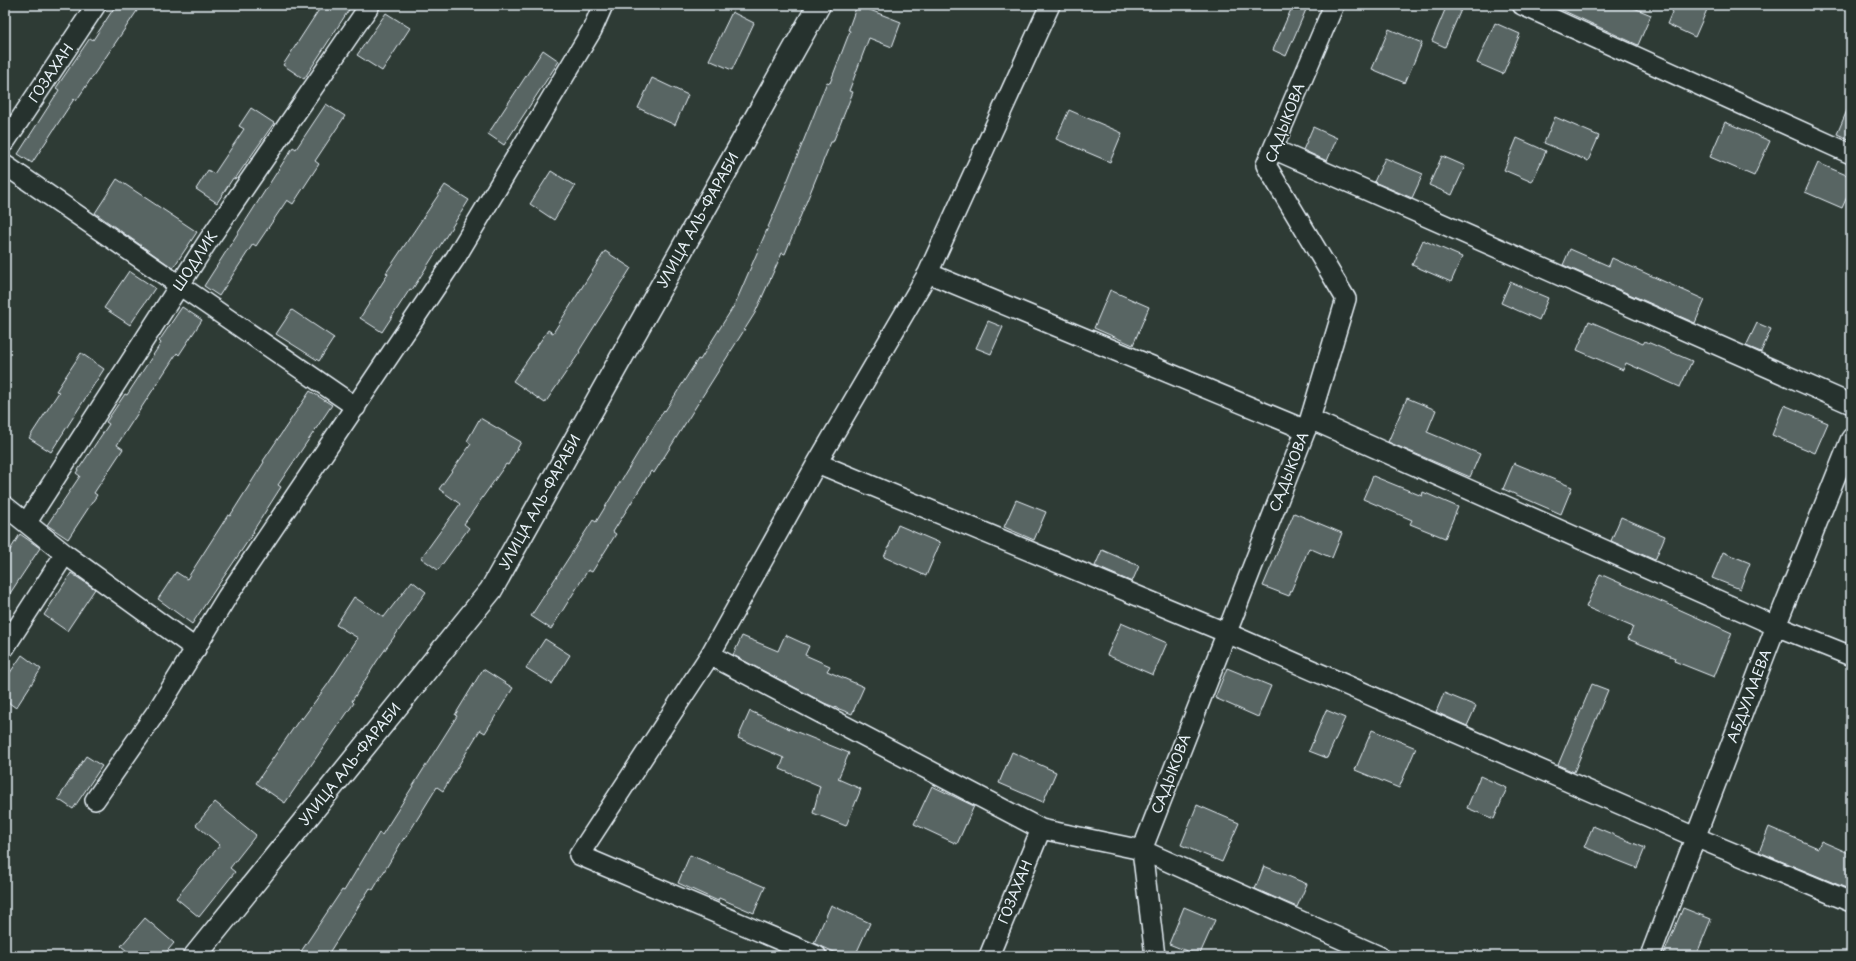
<svg xmlns="http://www.w3.org/2000/svg" width="1856" height="961" viewBox="0 0 1856 961" font-family="'Playpen Sans',sans-serif">
  <style>
    .building { fill: #596563; stroke: #e8f1f8 }
    .lines { fill: none; stroke-linecap: round; stroke-linejoin: round }
    .street-casing { stroke: #e8f1f8; stroke-width: 22 }
    .secondary-casing { stroke: #e8f1f8; stroke-width: 25 }
    .street { stroke: #26332d; stroke-width: 19 }
    .secondary { stroke: #26332d; stroke-width: 22 }
    .labels { text-anchor: middle; stroke-width: 3; stroke-linejoin: round; paint-order: stroke }
    .street-label { font-size: 14px; fill: #e8f1f8; stroke: #26332d }
  </style>
  <rect width="100%" height="100%" fill="#2e3b35"/>
  <filter id="ink" filterUnits="userSpaceOnUse"><feTurbulence type="fractalNoise" baseFrequency=".025" numOctaves="2"/><feDisplacementMap in="SourceGraphic" scale="8" xChannelSelector="R" yChannelSelector="G"/><feConvolveMatrix kernelMatrix="1 2 1 2 8 2 1 2 1" color-interpolation-filters="sRGB"/></filter>
  <g filter="url(#ink)">
    <!-- building -->
    <path class="building" d="M116 5H141L76 101 74 99 32 163 18 154 59 90 56 88 90 38 93 40Z
      M322 5H352L304 79 283 65Z
      M857 5 901 22 892 47 869 38 849 91 853 92 833 142H831L785 254 782 253 755 313 654 473 651 471 613 532 616 534 592 572 588 570 551 629 531 616 593 520 596 522 664 410 665 411 698 359 700 360 735 304 781 197 827 82 830 83 850 31 848 30Z
      M1293 5H1308L1286 56 1273 50Z
      M1447 5H1463L1445 47 1432 41Z
      M1551 5H1627L1651 15 1638 45Z
      M1675 5H1709L1695 37 1667 24Z
      M732 12 754 23 732 70 709 60Z
      M386 13 410 28 382 71 357 55Z
      M1495 23 1520 34 1503 74 1477 63Z
      M1389 29 1422 43 1405 83 1372 69Z
      M543 50 559 61 504 145 488 134Z
      M652 78 688 95 675 125 638 108Z
      M1851 101V140L1837 134Z
      M326 104 345 116 315 161 319 164 293 204 287 200 256 246 253 244 219 296 204 286 293 147 296 149Z
      M251 108 274 123 235 179 233 178 217 203 196 189 208 170 214 174 244 129 239 126Z
      M1069 110 1122 133 1110 162 1056 139Z
      M1555 117 1599 136 1588 161 1544 143Z
      M1725 122 1770 141 1754 176 1710 157Z
      M1313 127 1337 138 1327 161 1303 150Z
      M1517 138 1546 151 1532 182 1504 170Z
      M1442 156 1465 166 1452 195 1429 185Z
      M1385 158 1423 174 1412 198 1374 182Z
      M1818 163 1851 177V188L1842 208 1805 192Z
      M551 171 575 186 554 220 530 204Z
      M117 179 197 232 173 268 95 213Z
      M445 185 469 200 412 290 410 289 382 332 360 318 388 274 386 273Z
      M1423 240 1462 257 1451 282 1412 265Z
      M1570 249 1609 266 1612 258 1705 300 1695 323 1563 265Z
      M605 251 631 268 579 351 580 352 545 403 513 381 548 330 553 333Z
      M129 271 155 288 130 325 104 308Z
      M1510 282 1548 298 1539 320 1501 303Z
      M1110 290 1149 307 1133 345 1094 328Z
      M182 307 202 320 179 355 177 353 117 445 123 449 94 493 97 495 68 539 47 525 80 476 76 473 109 424 106 422 125 394 127 395 161 343 159 341Z
      M292 310 334 338 319 361 276 334Z
      M988 321 1003 327 991 354 976 348Z
      M1589 321 1643 344 1645 341 1692 361 1680 387 1626 363 1623 370 1577 350Z
      M1757 323 1771 329 1761 352 1746 346Z
      M81 353 104 369 51 452 29 438 59 392 56 391Z
      M310 391 332 405 278 485 281 487 253 531 254 532 192 624 158 599 176 572 187 579 228 515 230 516 264 462 263 461Z
      M1407 398 1436 410 1427 432 1480 454 1470 477 1388 442Z
      M1784 405 1828 423 1815 453 1772 435Z
      M480 418 521 442 508 465 506 464 464 524 469 528 438 570 421 558 460 504 439 489 471 444 467 441Z
      M1514 463 1572 487 1561 514 1503 489Z
      M1373 476 1422 496 1423 492 1458 507 1445 538 1410 524 1412 520 1363 499Z
      M1016 500 1046 512 1034 540 1004 527Z
      M1294 513 1342 533 1332 558 1309 548 1289 596 1263 586Z
      M1621 517 1665 536 1655 560 1611 541Z
      M898 525 940 543 926 576 884 557Z
      M20 534 40 548 5 601V558Z
      M1102 550 1139 566 1132 582 1095 566Z
      M1723 552 1750 563 1740 589 1712 578Z
      M71 573 95 589 67 631 44 615Z
      M1600 574 1732 633 1714 677 1674 661 1675 658 1628 639 1633 627 1586 607Z
      M412 581 426 592 377 661 352 701 354 703 285 803 256 783 301 717 302 719 328 684 358 638 336 625 354 597 384 617Z
      M1121 623 1167 643 1153 675 1107 655Z
      M785 635 809 646 805 655 830 666 827 671 864 687 852 714 824 703 733 655 742 636 778 651Z
      M545 639 570 655 552 684 526 668Z
      M22 655 41 669 16 708 5 700V680Z
      M1227 668 1271 686 1258 717 1215 698Z
      M483 669 513 688 485 733 480 730 443 791 437 787 405 839 404 838 373 890 370 888 327 956H298L342 890 344 891 379 833 382 835 457 716 455 715Z
      M1592 684 1608 690 1574 772 1558 765Z
      M1444 693 1476 706 1467 726 1436 712Z
      M1326 710 1345 718 1327 758 1309 751Z
      M750 711 792 730 849 753 838 779 861 789 846 826 813 813 820 786 780 769 784 758 738 738Z
      M1372 730 1416 748 1399 788 1355 770Z
      M1012 752 1056 772 1043 802 999 783Z
      M86 756 102 766 73 809 58 799Z
      M1480 776 1507 788 1494 819 1467 808Z
      M932 786 974 806 957 844 914 824Z
      M215 802 256 835 230 868 235 872 199 917 176 898 220 845 196 825Z
      M1197 805 1239 823 1222 862 1181 845Z
      M1593 826 1645 848 1637 868 1584 847Z
      M1769 827 1818 848 1821 841 1851 854V890L1759 852Z
      M690 855 765 887 754 913 719 898 718 901 678 883Z
      M1264 866 1307 884 1297 907 1255 889Z
      M831 905 870 923 855 956H843L814 943Z
      M1184 907 1215 920 1199 956 1169 944Z
      M1683 908 1711 919 1696 956H1663Z
      M145 918 174 943 163 956H133L121 946Z"/>
    <g class="lines">
      <!-- street casing -->
      <g class="street-casing">
        <path id="street" d="M1522 5 1851 154
          M5 142 96 5
          M1273 149 1851 404
          M5 165 356 407
          M928 273 1306 430
          M1310 419 1776 626 1851 656
          M817 463 1227 633 1695 837 1851 902
          M5 506 65 554 196 649
          M27 522 208 241 370 5
          M5 647 65 554
          M710 655 1041 829 1142 850 1379 956
          M95 800 157 711 227 597 456 257 592 30 603 5
          M817 956 579 855 710 655 817 463 928 273 1050 5
          M989 956 1041 829
          M1155 956 1142 850 1310 419 1346 299 1266 165 1334 5
          M1650 956 1776 626 1851 438"/>
      </g>
      <!-- secondary casing -->
      <g class="secondary-casing">
        <path id="secondary" d="M195 956 491 590 819 5"/>
      </g>
      <!-- street -->
      <use href="#street" class="street"/>
      <!-- secondary -->
      <use href="#secondary" class="secondary"/>
    </g>
  </g>
  <g class="labels">
    <!-- street labels -->
    <g class="street-label">
      <text transform="translate(51 73) rotate(-56)" y="5">ГОЗАХАН</text>
      <text transform="translate(1285 123) rotate(-69)" y="5">САДЫКОВА</text>
      <text transform="translate(698 220) rotate(-61)" y="5">УЛИЦА АЛЬ-ФАРАБИ</text>
      <text transform="translate(195 261) rotate(-57)" y="5">ШОДЛИК</text>
      <text transform="translate(1289 472) rotate(-69)" y="5">САДЫКОВА</text>
      <text transform="translate(540 502) rotate(-61)" y="5">УЛИЦА АЛЬ-ФАРАБИ</text>
      <text transform="translate(1749 696) rotate(-69)" y="5">АБДУЛЛАЕВА</text>
      <text transform="translate(350 764) rotate(-51)" y="5">УЛИЦА АЛЬ-ФАРАБИ</text>
      <text transform="translate(1171 774) rotate(-69)" y="5">САДЫКОВА</text>
      <text transform="translate(1015 892) rotate(-68)" y="5">ГОЗАХАН</text>
    </g>
  </g>
  <!-- margin -->
  <rect width="1856" height="961" fill="none" stroke="#26332d" stroke-width="20"/>
  <rect x="10" y="10" width="1836" height="941" fill="none" stroke="#e8f1f8" stroke-width="1.5" filter="url(#ink)"/>
</svg>
